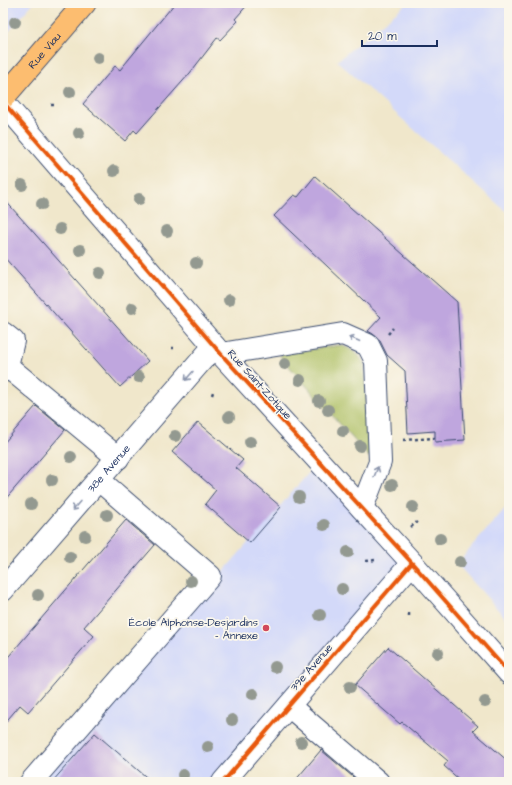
<svg xmlns="http://www.w3.org/2000/svg" width="512" height="785" viewBox="0 0 512 785" font-family="'Architects Daughter',sans-serif">
  <style>
    .built { fill: #d3d9f9 }
    .green { fill: #adbf63; stroke: #647760 }
    .building { fill: #bfa6de }
    .lines { fill: none; stroke-linecap: round; stroke-linejoin: round }
    .minor-casing { stroke: #3b4b6e; stroke-width: 24 }
    .major-casing { stroke: #3b4b6e; stroke-width: 24 }
    .path { stroke: #3b4b6e; stroke-width: 2.5; stroke-dasharray: 3 3; stroke-linecap: butt }
    .minor { stroke: #fff; stroke-width: 22 }
    .major { stroke: #fcbd6f; stroke-width: 22 }
    .cycleway-casing { stroke: #fbf7ec; stroke-width: 6 }
    .cycleway { stroke: #e8590c; stroke-width: 4 }
    .tree { fill: #939990 }
    .oneway { stroke: #8d97ae }
    .poi-dot { fill: #d1495b; stroke: #fbf7ec; stroke-width: 1.5 }
    .labels { text-anchor: middle; stroke-width: 3.5; stroke-linejoin: round; paint-order: stroke }
    .street-label { font-size: 11px; fill: #1b2f5e; stroke: #fbf7ec }
    .poi-label { font-size: 11px; fill: #1b2f5e; stroke: #fbf7ec; text-anchor: end }
  </style>
  <rect width="100%" height="100%" fill="#fbf7ec"/>
  <filter id="ink" filterUnits="userSpaceOnUse"><feTurbulence type="fractalNoise" baseFrequency=".025" numOctaves="2"/><feDisplacementMap in="SourceGraphic" scale="8" xChannelSelector="R" yChannelSelector="G"/><feConvolveMatrix kernelMatrix="1 2 1 2 8 2 1 2 1" color-interpolation-filters="sRGB"/></filter>
  <filter id="wash" filterUnits="userSpaceOnUse"><feTurbulence type="fractalNoise" baseFrequency=".012" numOctaves="4" result="noise"/><feDisplacementMap in="SourceGraphic" scale="16" xChannelSelector="R" yChannelSelector="G"/><feGaussianBlur stdDeviation="0.9" result="paint"/><feColorMatrix in="noise" values="0 0 0 0 0 0 0 0 0 0 0 0 0 0 0 0 0 1.4 0 .05"/><feComposite in="paint" operator="in"/></filter>
  <g filter="url(#wash)">
    <rect width="100%" height="100%" fill="#f0e7cb"/>
    <!-- built -->
    <path class="built" d="M3 3H33L6 35H3Z
      M407 3H509V214L337 61Z
      M319 461 412 563 223 782H41Z
      M509 504V622L457 564Z"/>
    <!-- green -->
    <path class="green" d="M340 345C351 349 359 353 364 364L370 453 369 457 280 356 282 354Z"/>
    <g id="blocks">
      <!-- building -->
      <path class="building" d="M175 3H249L235 19 238 21 220 40 217 38 190 73 137 133 134 130 125 141 83 104 115 66 120 70Z
        M315 176 457 302 465 440 435 442V431L408 433 405 371 387 355 379 339 373 334 368 331 381 317 274 216 294 195 298 197Z
        M3 198 148 361 120 387 3 256Z
        M36 406 65 430 3 502V444Z
        M198 422 243 460 236 468 281 507 250 543 205 504 216 490 172 452Z
        M126 520 155 545 84 627 94 636 28 712 20 705 3 725V663Z
        M388 647 478 726 473 731 509 762V782H462L444 766 448 761 402 722 400 724 355 685Z
        M95 733 152 782H52Z
        M321 750 359 782H294Z"/>
    </g>
  </g>
  <g filter="url(#ink)">
    <use href="#blocks" fill-opacity="0" stroke="#3b4b6e" stroke-width="1"/>
    <g class="lines">
      <!-- minor casing -->
      <g class="minor-casing">
        <g id="minor">
          <path d="M3 102 221 354 412 563 509 673"/>
          <path d="M3 333 13 341 7 366 3 371"/>
          <path d="M221 354 343 334 368 345 376 361 380 462 362 508"/>
          <path d="M7 366 118 458"/>
          <path id="s1" d="M3 590 214 346"/>
          <path d="M289 706 378 782"/>
          <path d="M31 782 210 576 99 480"/>
          <path d="M223 782 412 563"/>
        </g>
      </g>
      <!-- major casing -->
      <g class="major-casing">
        <g id="major">
          <path id="s2" d="M3 98 85 3"/>
        </g>
      </g>
      <!-- path -->
      <path class="path" d="M51 105H54
        M388 334 393 328
        M172 348H174
        M212 395 213 392
        M403 440 435 438
        M411 527 417 522
        M366 561 376 560
        M409 613V616"/>
      <!-- minor -->
      <use href="#minor" class="minor"/>
      <!-- major -->
      <use href="#major" class="major"/>
      <!-- cycleway casing -->
      <g class="cycleway-casing">
        <path id="cycleway" d="M3 102 221 354 412 563 509 673
          M223 782 412 563"/>
      </g>
      <!-- cycleway -->
      <use href="#cycleway" class="cycleway"/>
    </g>
    <!-- trees -->
    <g class="tree">
      <circle cx="15" cy="22" r="6"/>
      <circle cx="98" cy="58" r="6"/>
      <circle cx="70" cy="92" r="6"/>
      <circle cx="79" cy="133" r="6"/>
      <circle cx="114" cy="171" r="6"/>
      <circle cx="22" cy="185" r="6"/>
      <circle cx="139" cy="199" r="6"/>
      <circle cx="42" cy="204" r="6"/>
      <circle cx="60" cy="229" r="6"/>
      <circle cx="167" cy="231" r="6"/>
      <circle cx="80" cy="250" r="6"/>
      <circle cx="196" cy="263" r="6"/>
      <circle cx="100" cy="273" r="6"/>
      <circle cx="229" cy="300" r="6"/>
      <circle cx="132" cy="308" r="6"/>
      <circle cx="285" cy="364" r="6"/>
      <circle cx="139" cy="377" r="6"/>
      <circle cx="300" cy="380" r="6"/>
      <circle cx="319" cy="401" r="6"/>
      <circle cx="328" cy="410" r="6"/>
      <circle cx="229" cy="417" r="6"/>
      <circle cx="343" cy="431" r="6"/>
      <circle cx="175" cy="436" r="6"/>
      <circle cx="250" cy="442" r="6"/>
      <circle cx="360" cy="446" r="6"/>
      <circle cx="71" cy="457" r="6"/>
      <circle cx="52" cy="480" r="6"/>
      <circle cx="392" cy="485" r="6"/>
      <circle cx="299" cy="497" r="6"/>
      <circle cx="31" cy="504" r="6"/>
      <circle cx="413" cy="507" r="6"/>
      <circle cx="107" cy="515" r="6"/>
      <circle cx="324" cy="525" r="6"/>
      <circle cx="85" cy="536" r="6"/>
      <circle cx="440" cy="539" r="6"/>
      <circle cx="348" cy="552" r="6"/>
      <circle cx="70" cy="557" r="6"/>
      <circle cx="460" cy="562" r="6"/>
      <circle cx="191" cy="581" r="6"/>
      <circle cx="342" cy="589" r="6"/>
      <circle cx="38" cy="595" r="6"/>
      <circle cx="320" cy="615" r="6"/>
      <circle cx="438" cy="653" r="6"/>
      <circle cx="275" cy="667" r="6"/>
      <circle cx="350" cy="687" r="6"/>
      <circle cx="253" cy="694" r="6"/>
      <circle cx="485" cy="702" r="6"/>
      <circle cx="232" cy="720" r="6"/>
      <circle cx="301" cy="742" r="6"/>
      <circle cx="208" cy="747" r="6"/>
      <circle cx="183" cy="775" r="6"/>
    </g>
    <!-- one-way arrows -->
    <defs><path id="oneway-shaft" d="M-6 0H5M1.5-3L5.5 0L1.5 3" fill="none" stroke-width="1.6" stroke-linecap="round" stroke-linejoin="round"/></defs>
    <g class="oneway">
      <use href="#oneway-shaft" transform="translate(354 339) rotate(-157)"/>
      <use href="#oneway-shaft" transform="translate(189 376) rotate(131)"/>
      <use href="#oneway-shaft" transform="translate(376 472) rotate(-68)"/>
      <use href="#oneway-shaft" transform="translate(76 506) rotate(131)"/>
    </g>
  </g>
  <!-- markers -->
  <circle class="poi-dot" cx="266" cy="628" r="4"/>
  <g class="labels">
    <!-- street labels -->
    <g class="street-label">
      <text dy="4" stroke="none"><textPath href="#s2" startOffset="63">Rue Viau</textPath></text>
      <text transform="translate(260 384) rotate(48)" y="4">Rue Saint-Zotique</text>
      <text dy="4" stroke="none"><textPath href="#s1" startOffset="161">38e Avenue</textPath></text>
      <text transform="translate(311 667) rotate(-49)" y="4">39e Avenue</text>
    </g>
    <!-- poi labels -->
    <g class="poi-label">
      <text x="258" y="626">École Alphonse-Desjardins<tspan x="258" dy="13">- Annexe</tspan></text>
    </g>
  </g>
  <!-- margin -->
  <rect width="512" height="785" fill="none" stroke="#fbf7ec" stroke-width="16"/>
  <!-- scale -->
  <path d="M362 40v6h75v-6" fill="none" stroke="#1b2f5e" stroke-width="2"/>
  <text x="368" y="40" font-size="12" fill="#1b2f5e" stroke="#fbf7ec" stroke-width="3" paint-order="stroke">20 m</text>
</svg>
